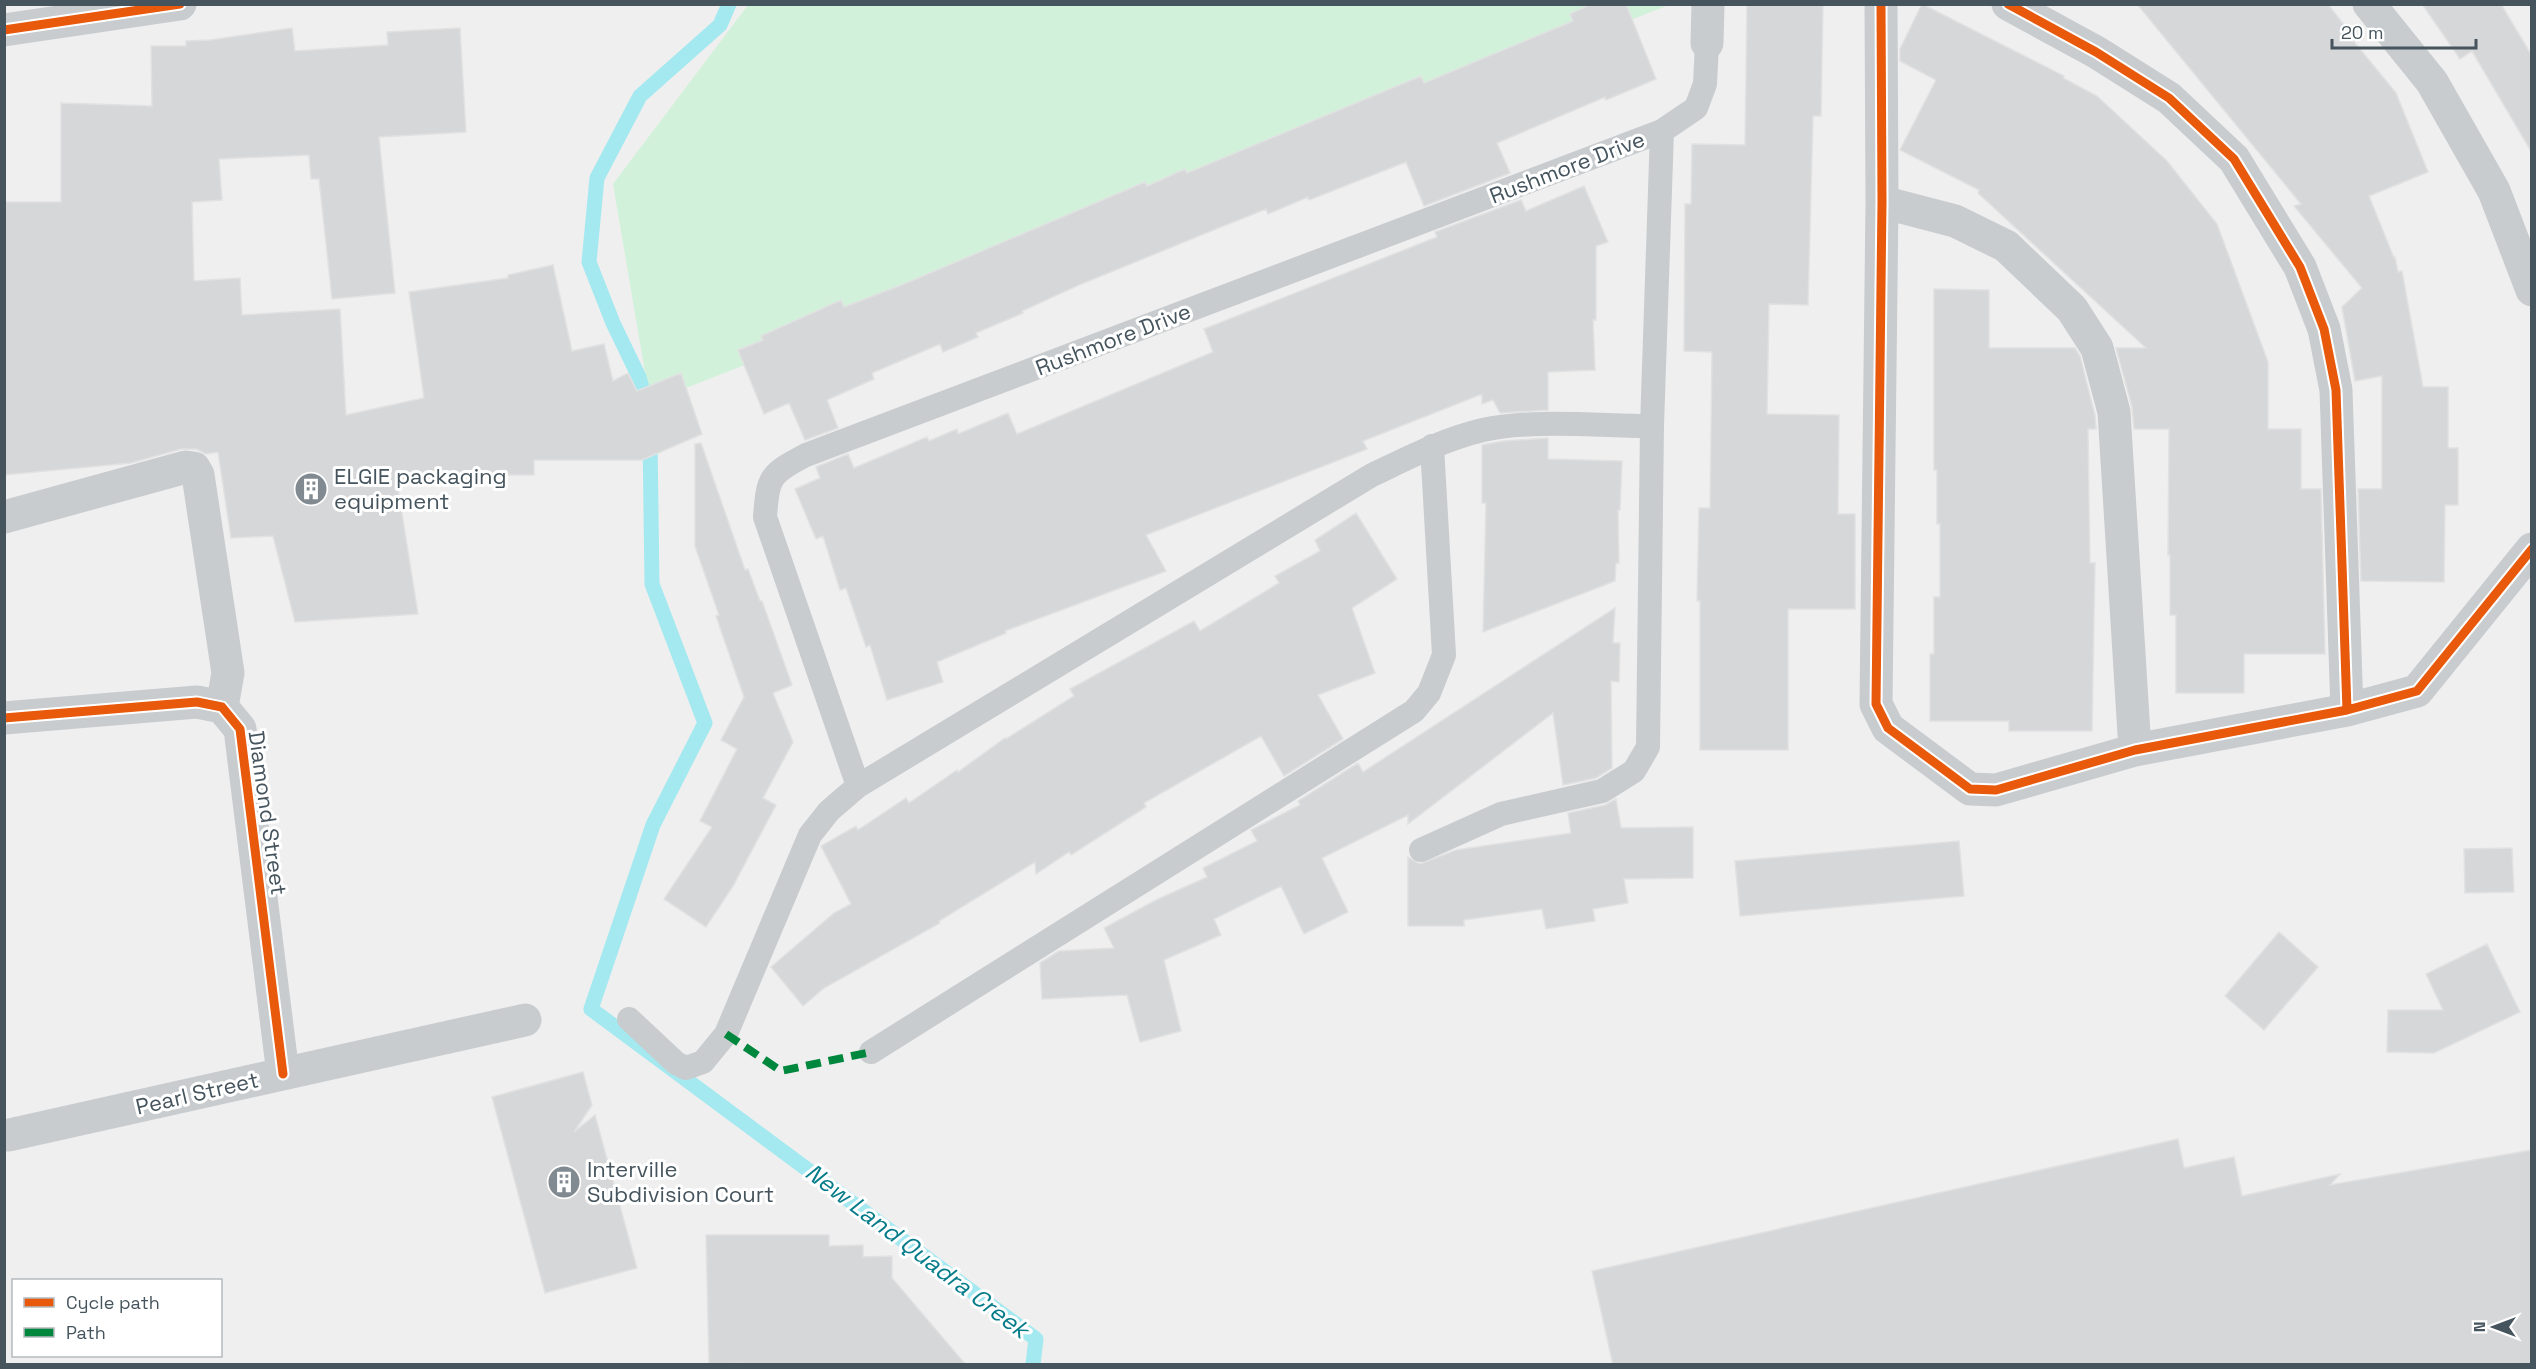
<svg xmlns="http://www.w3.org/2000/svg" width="2536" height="1369" viewBox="0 0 2536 1369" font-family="'Space Grotesk',sans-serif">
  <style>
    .green { fill: #d2f1da }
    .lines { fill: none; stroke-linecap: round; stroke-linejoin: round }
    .stream { stroke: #a4e9f0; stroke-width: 15 }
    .building { fill: #d6d7d8; stroke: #e1e1e2; stroke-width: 1.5 }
    .service { stroke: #c8ccce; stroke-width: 24 }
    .minor { stroke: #c8ccce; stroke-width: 33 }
    .quiet { stroke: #00873e; stroke-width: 8; stroke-dasharray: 15 8; stroke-linecap: butt }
    .cycleway-casing { stroke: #fff; stroke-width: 13 }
    .cycleway { stroke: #e8590c; stroke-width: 9 }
    .labels { text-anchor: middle; stroke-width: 6; stroke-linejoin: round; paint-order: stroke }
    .street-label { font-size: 22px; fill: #45545d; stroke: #fff }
    .poi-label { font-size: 22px; fill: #45545d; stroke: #fff; text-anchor: start }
    .water-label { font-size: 24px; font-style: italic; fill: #067c8a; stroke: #fff }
  </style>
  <rect width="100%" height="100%" fill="#f0efef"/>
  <!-- green -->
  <path class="green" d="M748 5H1669L650 402 613 184Z"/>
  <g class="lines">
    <!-- stream -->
    <path class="stream" d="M648 408 639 377 613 323 589 262 597 178 640 96 720 25 729 4
      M650 438 652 584 705 723 653 825 591 1009 1036 1339 1033 1364"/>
  </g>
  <!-- building -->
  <path class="building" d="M1591 4H1626L1656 79 1606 100 1605 97 1497 143 1510 173 1424 206 1406 162 1309 200 1308 197 1268 214 1266 209 1216 229 1079 285 1022 311 1023 313 976 333 978 337 943 352 940 344 872 373 874 379 827 400 838 428 805 440 789 403 764 414 738 350 763 340 761 336 841 300 844 307 904 284 1145 182 1147 186 1185 169 1187 173 1421 76 1424 83 1573 21 1570 14Z
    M1747 4H1823L1821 116H1813L1808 305 1769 304 1767 414 1839 415 1838 514H1855V609H1788V750H1700V601H1697L1699 508H1710L1712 352 1684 351 1685 204H1691L1692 144 1745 145Z
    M1922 4 2064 76 2063 78 2097 96 2167 161 2217 224 2268 362V429H2301V489H2321L2325 654H2244V693H2176V615H2170V555H2168L2169 429H2134L2132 407 2116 348H2146L1978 193 1979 190 1900 150 1936 80 1900 61V49Z
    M2137 4H2328L2344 25 2342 27 2396 93 2428 172 2369 196 2394 258 2395 257 2398 272 2402 271 2423 387H2448V448H2458V505H2445L2444 582 2361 581 2358 489H2382V376L2355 381 2342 307 2362 288 2294 206 2301 204Z
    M2422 4H2501L2532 56V153L2472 51 2460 59Z
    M292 28 295 51 388 45 387 32 460 28 466 132 379 137 395 293 332 299 319 179H311L309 155 219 159 222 200 192 202 194 281 240 278 242 315 340 309 346 415 424 398 409 292 508 278V275L553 265 572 351 604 344 613 381 628 373 637 391 681 373 702 434 642 460H534V475H474V478L397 482 418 614 295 622 273 536 231 538 218 452 206 454 196 449H181L131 463 4 475V202H61V103L152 106 151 46H186V41L210 40Z
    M1584 186 1608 242 1596 246V320H1593L1595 370 1548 372V410L1500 413 1493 400 1482 404V394L1363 441 1367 449 1146 535 1166 571 1005 631 1006 633 937 662 943 682 887 700 870 645 866 647 846 588 840 590 823 536 816 539 795 489 820 478 816 467 848 454 854 468 927 437 929 441 957 429 958 434 1008 413 1017 434 1213 352 1204 329 1437 237 1435 232 1521 200 1526 211Z
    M1934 289 1989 290V348H2075L2080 356 2095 415 2096 429H2088L2090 563H2095L2092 731H2009V721H1930V654H1934V597H1940V524H1937V470H1934Z
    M1548 438V459L1622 461 1620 510H1618L1619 563H1616L1615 581 1483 632 1486 503H1482V445L1504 441Z
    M701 443 745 570 748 569 760 601H762L792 685 773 693 793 742 763 798 776 805 733 886 706 927 664 899 712 827 700 821 737 749 721 740 744 697 716 616 719 615 695 546V444Z
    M1356 513 1397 579 1352 608 1375 673 1318 695 1343 739 1284 776 1261 736 1144 803 1146 807 1071 855 1069 852 1036 874 1035 862 939 921 940 923 824 988 803 1006 771 967 834 913 851 904 821 846 856 826 858 830 906 798 909 803 957 770 958 772 1005 738 1006 739 1074 696 1070 689 1194 621 1200 631 1279 583 1275 576 1320 551 1315 540Z
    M1615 608 1613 643H1620L1619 682 1611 681 1612 768 1596 778 1563 785 1553 713 1408 824V815L1322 858 1348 912 1304 934 1281 886 1214 919 1221 935 1164 960 1181 1031 1140 1042 1127 995 1042 999 1040 963 1059 951 1114 948 1104 928 1156 900 1207 877 1203 868 1257 841 1251 830 1300 805 1298 801 1358 763 1363 772Z
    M1616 799 1621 828 1693 827V878L1624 879 1628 903 1593 909 1595 921 1546 929 1542 909 1464 920V926H1408V857L1420 864 1456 850 1571 833 1568 813 1605 805Z
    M1959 841 1964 896 1740 916 1735 861Z
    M2512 848 2514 892 2465 893 2464 849Z
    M2279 932 2318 967 2264 1030 2225 996Z
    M2487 944 2520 1012 2434 1053 2387 1052 2388 1010H2443L2426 974Z
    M583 1072 592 1105 574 1132 595 1115 637 1268 545 1293 492 1097Z
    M2178 1139 2184 1168 2234 1157 2242 1196 2340 1174 2330 1185 2532 1150V1365H1613L1592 1271Z
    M706 1235H829V1246L863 1245V1257L892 1256V1278L966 1365H744L742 1363 709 1365Z"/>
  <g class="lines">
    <!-- service -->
    <path class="service" d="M858 786 765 517C768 476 770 474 806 455L1662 131 1696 108 1705 84 1707 43
      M1421 850 1501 814 1602 791 1634 771 1648 747 1652 426 1662 131
      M629 1019 676 1063 686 1068 703 1062 726 1034 810 835 829 811 858 786 1372 475C1408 458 1444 439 1483 430 1531 419 1602 426 1652 426
      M871 1052 1414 711 1429 693 1444 655 1432 446"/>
    <!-- minor -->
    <path class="minor" d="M1881 4 1882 202 1876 704 1888 728 1970 789 1996 790 2135 750 2347 710 2417 691 2532 549
      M2008 4 2096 52 2169 98 2234 159 2300 267 2324 329 2336 390 2347 710
      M2369 4 2432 82 2494 191 2532 290
      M4 30 180 4
      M1707 43 1708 4
      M1882 202 1955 221 2006 246 2072 309 2097 348 2114 412 2135 750
      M4 517 186 467 194 468 198 475 228 673 222 707
      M4 718 197 702 222 707 240 729 283 1074
      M9 1135 525 1020"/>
    <!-- quiet -->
    <path class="quiet" d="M726 1034 781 1071 871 1052"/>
    <!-- cycleway casing -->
    <g class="cycleway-casing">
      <path id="cycleway" d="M1881 4 1882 202 1876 704 1888 728 1970 789 1996 790 2135 750 2347 710 2417 691 2532 549
        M2008 4 2096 52 2169 98 2234 159 2300 267 2324 329 2336 390 2347 710
        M4 30 180 4
        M4 718 197 702 222 707 240 729 283 1074"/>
    </g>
    <!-- cycleway -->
    <use href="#cycleway" class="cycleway"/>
  </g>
  <!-- icons -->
  <defs>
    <g id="building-disc" transform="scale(1.725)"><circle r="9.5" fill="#818a90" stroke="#fff"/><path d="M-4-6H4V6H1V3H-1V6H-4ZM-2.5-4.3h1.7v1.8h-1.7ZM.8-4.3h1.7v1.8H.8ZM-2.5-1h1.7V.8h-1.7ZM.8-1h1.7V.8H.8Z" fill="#fff"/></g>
  </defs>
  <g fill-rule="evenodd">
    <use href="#building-disc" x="311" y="489"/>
    <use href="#building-disc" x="564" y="1182"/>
  </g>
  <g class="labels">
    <!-- street labels -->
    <g class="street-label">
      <text transform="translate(1567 167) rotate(-21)" y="8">Rushmore Drive</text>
      <text transform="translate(1113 339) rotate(-21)" y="8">Rushmore Drive</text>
      <text transform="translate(268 813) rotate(82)" y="8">Diamond Street</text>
      <text transform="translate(197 1093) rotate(-13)" y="8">Pearl Street</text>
    </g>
    <!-- poi labels -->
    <g class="poi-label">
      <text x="334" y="484">ELGIE packaging<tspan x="334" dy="25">equipment</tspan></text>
      <text x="587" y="1177">Interville<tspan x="587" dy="25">Subdivision Court</tspan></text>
    </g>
    <!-- water labels -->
    <g class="water-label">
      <text transform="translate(917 1251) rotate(37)" y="8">New Land Quadra Creek</text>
    </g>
  </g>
  <!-- border -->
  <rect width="2536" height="1369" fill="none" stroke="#45545d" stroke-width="12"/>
  <!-- legend -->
  <rect x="12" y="1279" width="210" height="78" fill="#ffffff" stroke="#b5bbbe" stroke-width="1.5"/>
  <rect x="24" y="1298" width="30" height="9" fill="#e8590c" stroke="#b5bbbe" stroke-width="1.5"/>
  <text x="66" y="1309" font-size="18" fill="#45545d">Cycle path</text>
  <rect x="24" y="1328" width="30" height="9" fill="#00873e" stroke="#b5bbbe" stroke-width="1.5"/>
  <text x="66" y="1339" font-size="18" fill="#45545d">Path</text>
  <!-- north arrow -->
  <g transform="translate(2494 1327) rotate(270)" stroke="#ffffff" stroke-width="4.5" paint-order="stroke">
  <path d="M0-4.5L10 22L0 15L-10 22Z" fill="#45545d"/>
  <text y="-9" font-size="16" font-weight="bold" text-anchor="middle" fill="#45545d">N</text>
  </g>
  <!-- scale -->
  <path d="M2332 39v9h144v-9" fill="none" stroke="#45545d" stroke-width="3"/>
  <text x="2341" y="39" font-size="18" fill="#45545d" stroke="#ffffff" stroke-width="4.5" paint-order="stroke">20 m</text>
</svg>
